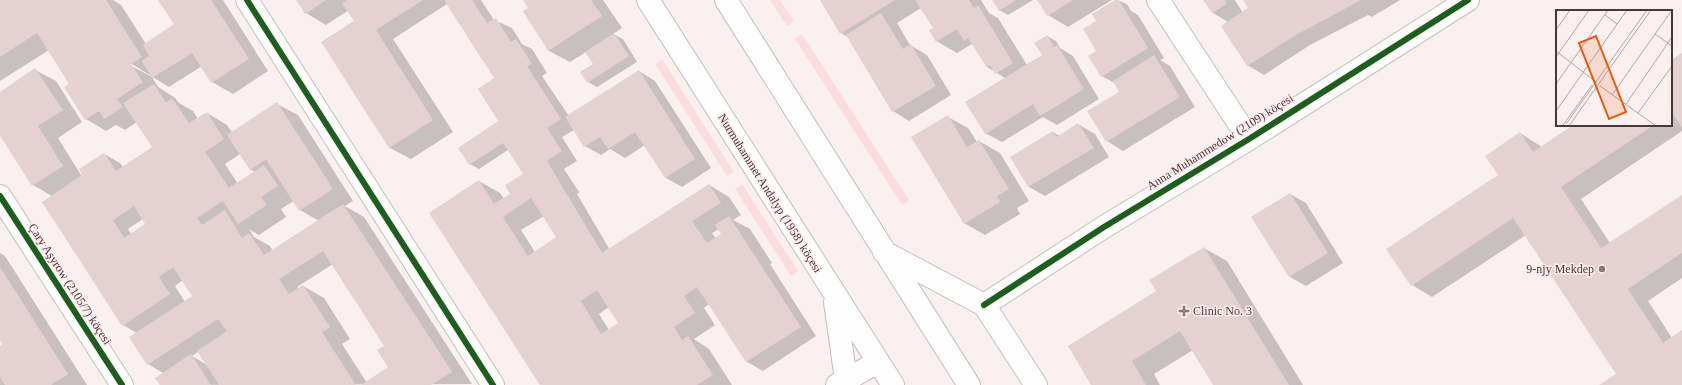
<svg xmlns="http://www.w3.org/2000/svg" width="1682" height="385" viewBox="0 0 1682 385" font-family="'Times New Roman',serif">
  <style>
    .green { fill: #fcdddf }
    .shadow { fill: #0003; fill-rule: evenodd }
    .building { fill: #e5d1d2; fill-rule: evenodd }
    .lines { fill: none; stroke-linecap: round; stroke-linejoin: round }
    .street-casing { stroke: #c9bdbd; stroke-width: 24 }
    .primary-casing { stroke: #c9bdbd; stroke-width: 24 }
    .street { stroke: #fefdfd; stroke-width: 22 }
    .primary { stroke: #fefdfd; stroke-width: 22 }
    .cycleway-casing { stroke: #feeced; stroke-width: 8 }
    .cycleway { stroke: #1b5e20; stroke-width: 6 }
    .poi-dot { fill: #877879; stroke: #feeced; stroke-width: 1.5 }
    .labels { text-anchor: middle; stroke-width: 3; stroke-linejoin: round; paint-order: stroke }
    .street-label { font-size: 12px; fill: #493739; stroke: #feeced }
    .poi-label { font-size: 12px; fill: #493739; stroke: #feeced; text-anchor: end }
    .inset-road { fill: none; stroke: #b3a6a7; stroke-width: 1 }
    .view { fill: #e8590c; fill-opacity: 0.15; stroke: #e8590c; stroke-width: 2 }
    .inset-edge { fill: none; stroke: #493739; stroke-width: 2 }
  </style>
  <rect width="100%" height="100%" fill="#faf0f0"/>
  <!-- green -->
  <path class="green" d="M770 0H780L794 21 787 26Z
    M802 34 909 200 902 205 795 39Z
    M662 59 734 172 727 176 655 64Z
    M742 184 798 271 791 276 735 189Z"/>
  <!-- shadow -->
  <path class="shadow" d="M0 0H113L121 5 146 44 175 25 159 0H223L268 71 233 94 212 82 202 66 169 87 127 61 126 63 152 77 158 87 174 97 179 103 193 111 198 119 207 113 227 125 232 132 277 104 298 115 353 201 345 206 364 217 472 384 161 385 163 373 148 364 130 337 137 333 123 325 52 196 33 185 0 134V93L35 70 56 81 82 122 58 138 84 180 104 154 120 163 123 167 155 151 137 122 125 130 116 125 106 131 86 119 71 84 49 50 0 81ZM240 154 250 169 255 172 238 184 225 164ZM294 201 300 210 319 221 273 251 270 246 254 237 249 229 259 235 286 217 281 209ZM143 219 147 224 131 234 128 229ZM333 264 385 346 389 368 367 383 342 344 350 339 324 298 303 286 298 289 297 287ZM183 280 193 296 185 302 175 286ZM199 351 207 365 192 356Z
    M297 0H481L494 20 512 28 522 44 532 49 547 73 542 76 569 116 639 71 655 81 711 168 682 187 666 178 645 145 625 158 610 149 601 155 585 146 574 130 562 137 577 161 564 169 579 192 577 194 610 250 709 185 729 197 741 215 733 220 750 229 772 263 770 264 816 336 763 371 747 362 709 304 704 308 715 325 694 339 709 349 732 385H541L479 181 500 193 504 199 511 194 524 174 508 150 479 169 470 164 500 122 495 79 447 4 393 39 453 132 411 159 390 148 322 42 355 21 349 10 326 25 306 13ZM544 216 558 237 535 252 521 230ZM719 229 723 235 716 239 712 233ZM609 307 620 323 609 330 599 314Z
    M525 0H603L622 28 613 34 623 39 637 62 597 87 588 82 594 64 586 52 570 62 549 51 524 12 530 8Z
    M821 0H981L989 13 998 18 1027 65 1043 55 1047 36 1056 41 1060 48 1073 56 1099 99 1057 125 1043 117 1002 142 985 133 1005 78 987 67 972 44 957 53 936 41 934 29 921 8 897 23 910 45 927 55 951 95 909 121 893 111 849 38 841 33Z
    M993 0H1033L1008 15 999 10Z
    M1039 0H1112L1068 27 1048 15Z
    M1117 0 1127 4 1131 11 1138 15 1164 58 1160 60 1170 66 1195 107 1123 151 1107 141 1089 111 1121 92 1116 84 1102 76 1097 52 1098 21Z
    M1205 0H1235L1243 13 1249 9 1244 0H1400L1372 17 1368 15 1310 45 1264 75 1247 65 1228 22 1213 13Z
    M1682 54V131L1581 199 1610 243 1682 196V278L1648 301 1672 338 1682 331V385H1601L1617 374 1526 235 1432 297 1412 285 1499 175 1520 133 1542 147 1575 125H1671V61Z
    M948 117 968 128 977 142 979 141 1000 153 1029 201 1017 208 1020 214 985 235 964 223Z
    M1078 124 1095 134 1109 157 1045 196 1029 187 1012 158 1053 132 1060 136Z
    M1290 194 1306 203 1343 263 1306 286 1290 277 1253 217Z
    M1204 248 1227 261 1303 385H1214L1193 350 1154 374 1160 385H1093L1157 292Z
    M0 253 5 256 87 385H0V347L3 345 0 340Z"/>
  <!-- building -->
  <path class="building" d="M0 0H106L142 57 131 64 143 82 117 99 123 107 104 119 99 111 85 120 64 87 69 84 37 33 0 57Z
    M158 0H211L249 59 211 83 192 53 152 78 142 61 149 56 143 45 174 24Z
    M296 0H326L305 14Z
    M347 0H423L376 30 433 120 389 148 321 42 354 21 342 3Z
    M444 0H472L487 23 496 18 511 42 516 39 532 64 527 66 561 119 547 128 562 151 547 161 602 253 709 184 721 203 692 221 707 243 721 234 715 225 729 216 801 327 746 362 697 287 684 296 695 313 674 327 682 340 688 336 713 375 697 385H540L429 213 479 180 494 204 510 194 505 185 523 174 503 143 469 165 458 148 498 121 478 89 494 78ZM531 198 556 237 528 256 503 217ZM597 290 618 323 601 334 581 301Z
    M523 0H591L602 16 548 51 523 11 528 8Z
    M820 0H895L840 34Z
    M915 0H969L974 8 978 5 1013 63 995 74 990 65 987 67 968 38 964 41 957 29 936 42 929 30 933 28Z
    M992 0H1016L999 11Z
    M1037 0H1073L1047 16Z
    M1115 0H1119L1148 48 1101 77 1088 56 1096 51 1083 29 1096 21 1092 14Z
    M1203 0H1225L1227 4 1212 13Z
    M1243 0H1361L1294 36 1247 66 1221 26 1248 8Z
    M881 13 903 49 911 44 936 86 892 112 846 35Z
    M614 33 629 56 587 83 580 72 593 64 585 52Z
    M1047 35 1054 47 1057 45 1084 89 1040 116 1033 104 985 134 965 102 1042 55 1034 43Z
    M1682 53V127L1672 113H1671V60Z
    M1154 55 1180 97 1106 142 1087 111 1119 92 1113 81Z
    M35 68 63 110 38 126 63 166 32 186 0 136V92Z
    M639 70 695 159 665 178 635 132 608 149 600 137 584 147 565 117Z
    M154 84 166 103 172 98 189 123 207 112 224 139 205 152 229 188 264 165 278 186 261 197 267 205 238 224 223 201 197 218 202 225 225 210 242 238 249 233 264 255 343 204 452 372 431 385H361L388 367 377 350 384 346 323 251 279 279 289 294 303 285 330 327 322 332 356 385H219L197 351 227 331 218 319 147 365 129 337 192 296 173 267 159 277 170 294 122 326 42 202 82 175 79 169 104 153 116 171 152 147 123 103ZM134 206 145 224 124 238 113 220Z
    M277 102 333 189 299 211 266 159 250 170 227 135Z
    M948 115 967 147 979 140 1009 189 997 196 1000 202 964 224 911 137Z
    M1078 123 1094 148 1028 187 1010 157 1053 131 1057 137Z
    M1573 125H1654L1561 187 1601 248 1682 195V253L1628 289 1663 343 1682 330V385H1599L1616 374 1513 218 1411 286 1386 249 1498 175 1485 156 1520 132 1533 152Z
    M1290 193 1328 253 1289 277 1251 217Z
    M1204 247 1289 385H1213L1180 331 1132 361 1146 385H1091L1068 346 1156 291 1149 280Z
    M0 267 68 374 51 385H5L0 377V346L2 344 0 341Z
    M191 354 211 385H160L155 378Z"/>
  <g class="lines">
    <!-- street casing -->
    <g class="street-casing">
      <path id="street" d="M247 0 493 385
        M1158 0 1249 139
        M0 196 122 385
        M984 305 1104 227 1249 139 1468 0
        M837 385 878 362"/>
    </g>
    <!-- primary casing -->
    <g class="primary-casing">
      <path id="primary" d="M648 0 893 385
        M726 0 969 385
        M884 252 984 305 1036 385
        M835 302 846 380 849 385"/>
    </g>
    <!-- street -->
    <use href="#street" class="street"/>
    <!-- primary -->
    <use href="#primary" class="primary"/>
    <!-- cycleway casing -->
    <g class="cycleway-casing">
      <path id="cycleway" d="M247 0 493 385
        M0 196 122 385
        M984 305 1104 227 1249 139 1468 0"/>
    </g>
    <!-- cycleway -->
    <use href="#cycleway" class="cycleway"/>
  </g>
  <!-- markers -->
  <g class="poi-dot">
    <circle cx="1602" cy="269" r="4"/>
    <path d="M1182 305h4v4h4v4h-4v4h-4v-4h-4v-4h4z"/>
  </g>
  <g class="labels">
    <!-- street labels -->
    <g class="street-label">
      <text transform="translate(1220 142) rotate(-32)" y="4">Anna Muhammedow (2109) köçesi</text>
      <text transform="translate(770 193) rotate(58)" y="4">Nurmuhammet Andalyp (1958) köçesi</text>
      <text transform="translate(70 284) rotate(57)" y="4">Çary Aşyrow (2105/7) köçesi</text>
    </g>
    <!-- poi labels -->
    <g class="poi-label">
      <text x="1594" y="273">9-njy Mekdep</text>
      <text x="1193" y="315" text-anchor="start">Clinic No. 3</text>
    </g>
  </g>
  <!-- overview -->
  <g transform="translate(1556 10)">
    <rect width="116" height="116" fill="#faf0f0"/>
    <path class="inset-road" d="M49 5 61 14M0 20 14 0M99 24 116 36M0 41 40 72M0 47 33 0M0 74 52 0M44 76 100 116M56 85 116 0M70 94 116 27M0 101 71 0M82 103 116 56M10 114 91 0M7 115 36 75M13 116 95 0"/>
    <path class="view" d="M40 26 70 102 53 109 23 33Z"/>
    <rect width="116" height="116" class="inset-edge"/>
  </g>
</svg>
